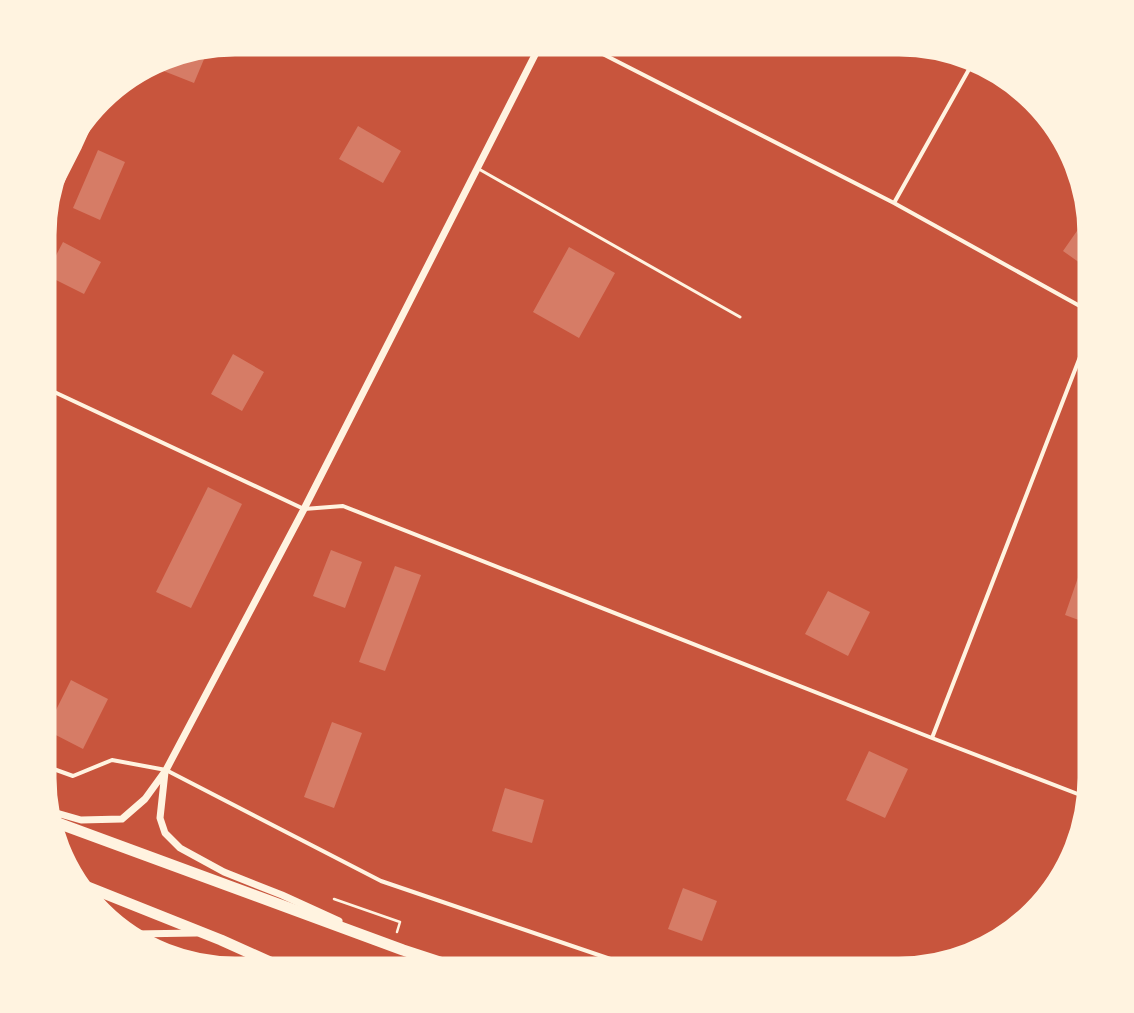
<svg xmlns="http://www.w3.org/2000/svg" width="1134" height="1013" viewBox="0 0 1134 1013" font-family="'Sofia Sans Condensed',sans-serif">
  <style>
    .building { fill: #d67c66 }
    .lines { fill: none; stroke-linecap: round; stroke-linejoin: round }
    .path { stroke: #fff3e0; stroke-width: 2.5 }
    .service { stroke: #fff3e0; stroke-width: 3 }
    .minor { stroke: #fff3e0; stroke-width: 4 }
    .tertiary { stroke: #fff3e0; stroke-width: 7 }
    .trunk { stroke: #fff3e0; stroke-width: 11 }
    .rim { fill: none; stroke: #fff3e0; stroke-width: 5 }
  </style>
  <rect width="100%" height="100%" fill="#c8553d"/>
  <!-- building -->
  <path class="building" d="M207 52 194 83 156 68 174 57Z
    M998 79 1018 94V95L996 83Z
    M358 126 401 151 383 183 339 159Z
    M98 150 125 162 100 220 73 208Z
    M1086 218 1087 222V268L1063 251Z
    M63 242 101 262 84 294 50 277V267Z
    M569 247 615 273 579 338 533 312Z
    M233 354 264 372 242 411 211 394Z
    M208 487 242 504 191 608 156 592Z
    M331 550 362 562 345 608 313 596Z
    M1083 563 1087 564V623L1065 615Z
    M395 566 421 575 385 671 359 662Z
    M828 591 870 612 848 656 805 634Z
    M71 680 108 699 83 749 48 731V726Z
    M332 722 362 733 334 808 304 797Z
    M869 751 908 769 885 818 846 800Z
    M505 788 544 800 532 843 492 831Z
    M683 888 717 901 702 941 668 929Z"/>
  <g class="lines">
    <!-- path -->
    <path class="path" d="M334 899 400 922 397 932
      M385 966 387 960"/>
    <!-- service -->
    <path class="service" d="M477 168 740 317"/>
    <!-- minor -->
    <path class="minor" d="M589 47 894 203 1087 310
      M894 203 972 64
      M51 204 80 147 96 112
      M50 390 304 509 343 506 932 738 1083 796
      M932 738 1087 339
      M48 767 73 776 112 760 166 770 381 881 631 966"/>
    <!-- tertiary -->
    <path class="tertiary" d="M165 772 160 818 165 833 180 848 224 872 282 895 339 921
      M53 812 81 820 122 819 145 799 166 770 304 509 539 47
      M135 934 196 933"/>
    <!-- trunk -->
    <path class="trunk" d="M55 822 403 950 452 966
      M83 885 221 940 279 966"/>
  </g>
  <!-- crop -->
  <path d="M0 0H1134V1013H0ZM235 54H899A181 181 0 0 1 1080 235V778A181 181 0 0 1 899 959H235A181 181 0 0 1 54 778V235A181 181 0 0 1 235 54Z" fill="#fff3e0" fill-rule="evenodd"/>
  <path class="rim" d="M235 54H899A181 181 0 0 1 1080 235V778A181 181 0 0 1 899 959H235A181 181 0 0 1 54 778V235A181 181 0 0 1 235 54Z"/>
</svg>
